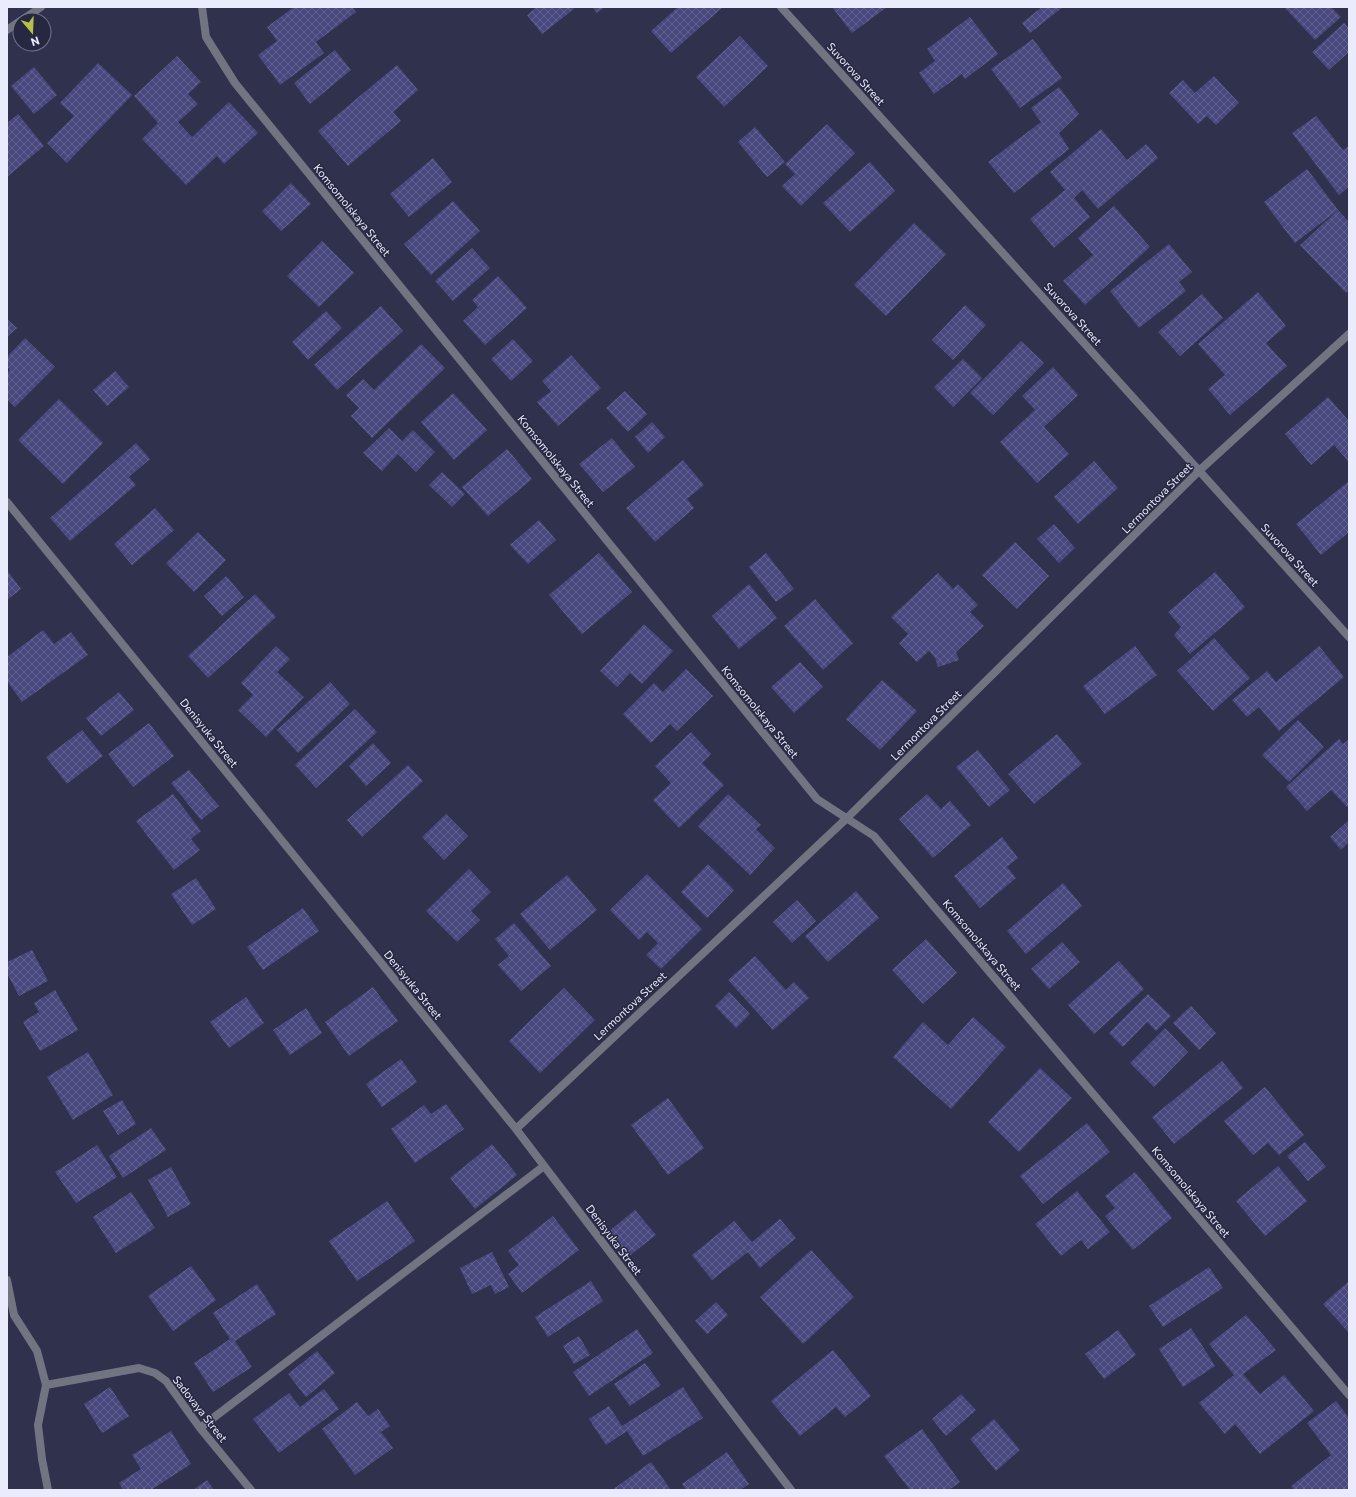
<svg xmlns="http://www.w3.org/2000/svg" width="1356" height="1497" viewBox="0 0 1356 1497" font-family="Commissioner,sans-serif">
  <style>
    .building { fill: url(#building-cross-hatch) }
    .lines { fill: none; stroke-linecap: round; stroke-linejoin: round }
    .street { stroke: #727482; stroke-width: 8 }
    .labels { text-anchor: middle; stroke-width: 3; stroke-linejoin: round; paint-order: stroke }
    .street-label { font-size: 11px; fill: #eaebfd; stroke: #262741 }
  </style>
  <defs>
    <pattern id="building-cross-hatch" width="8" height="8" patternUnits="userSpaceOnUse"><rect width="8" height="8" fill="#48487f"/><path d="M0 0l8 8M0 8l8-8" fill="none" stroke="#636392"/></pattern>
  </defs>
  <rect width="100%" height="100%" fill="#30314c"/>
  <!-- building -->
  <path class="building" d="M294 7H352L356 12 316 42 324 53 280 85 258 55 277 41 267 27Z
    M537 7H573L574 9 542 34 527 15Z
    M592 7H605L597 13Z
    M678 7H723L671 53 651 31Z
    M832 7H887L852 33Z
    M1042 7H1063L1030 33 1022 23Z
    M1284 7H1331L1341 17 1315 40Z
    M970 17 998 54 965 79 962 74 934 94 919 73 935 61 927 49Z
    M1344 23 1349 28V52L1329 70 1312 52Z
    M740 36 768 66 724 107 696 77Z
    M1033 39 1062 78 1020 108 991 69Z
    M335 50 351 70 310 104 294 83Z
    M177 56 201 82 188 94 198 104 178 122 192 137 229 102 258 133 224 164 217 156 186 185 142 139 158 123 134 96Z
    M98 63 132 95 67 163 47 143 74 116 60 103Z
    M397 65 418 90 393 112 401 121 348 166 318 131Z
    M34 67 57 95 34 114 11 86Z
    M1214 76 1239 103 1216 125 1207 116 1198 124 1169 93 1183 80 1195 93Z
    M1059 87 1079 114 1059 133 1069 149 1014 193 988 162 1041 122 1031 108Z
    M18 114 44 146 7 177V123Z
    M1316 116 1343 150 1349 146V187L1339 195 1292 133Z
    M827 124 855 153 801 206 782 186 795 174 785 164Z
    M755 127 785 162 767 177 738 142Z
    M1101 129 1127 160 1146 144 1158 158 1098 209 1082 190 1074 198 1090 217 1054 248 1030 219 1065 190 1050 172Z
    M433 158 452 182 409 217 390 194Z
    M870 162 895 191 850 232 823 203Z
    M1307 169 1338 210 1295 243 1264 202Z
    M291 183 311 204 281 231 262 211Z
    M453 201 480 231 431 275 404 244Z
    M1114 206 1150 247 1085 305 1063 281 1093 255 1078 238Z
    M1338 210 1349 222V290L1346 293 1300 245Z
    M914 223 946 254 886 316 854 285Z
    M322 241 354 273 319 307 287 276Z
    M1169 244 1192 272 1179 282 1186 291 1139 328 1110 291Z
    M472 248 490 268 453 301 435 281Z
    M498 276 527 308 485 345 463 321 478 307 472 300Z
    M1258 292 1286 326 1266 343 1287 366 1230 415 1208 389 1225 375 1198 344Z
    M1202 294 1223 318 1180 356 1158 332Z
    M965 305 986 325 953 360 932 340Z
    M381 306 403 331 337 390 314 365Z
    M326 311 342 328 308 360 292 342Z
    M7 319 17 328 7 337Z
    M25 338 55 367 15 407 7 399V373L10 370 7 366V357Z
    M513 339 533 361 511 381 491 359Z
    M1021 341 1044 363 993 415 970 393Z
    M421 344 445 368 372 438 351 416 359 408 346 395 363 379 374 390Z
    M571 355 601 388 558 426 537 402 551 391 542 381Z
    M963 359 982 378 953 407 934 387Z
    M1053 367 1078 395 1044 427 1069 454 1037 483 1000 442 1035 410 1022 396Z
    M115 371 129 387 107 406 93 390Z
    M625 391 647 414 628 432 606 408Z
    M453 393 487 430 454 460 421 422Z
    M1328 397 1349 421V462L1334 445 1311 465 1285 434Z
    M59 399 103 443 63 484 18 440Z
    M652 422 665 437 648 453 635 437Z
    M389 428 402 441 413 430 435 452 416 472 398 454 382 471 363 453Z
    M612 438 635 467 603 492 579 464Z
    M136 443 150 459 129 477 136 485 70 541 50 518Z
    M507 449 532 479 488 516 462 487Z
    M683 460 704 485 687 499 694 508 655 542 626 508Z
    M1094 461 1118 488 1078 524 1054 497Z
    M442 472 465 494 452 507 429 485Z
    M1349 481V532L1321 555 1296 524Z
    M155 508 174 530 132 565 114 544Z
    M539 520 556 540 528 564 510 545Z
    M1054 524 1075 548 1059 563 1037 539Z
    M198 532 226 560 194 592 166 563Z
    M1015 542 1049 576 1017 609 982 575Z
    M599 553 632 592 582 634 549 595Z
    M766 553 794 589 776 602 749 567Z
    M7 570 21 589 7 600Z
    M1215 572 1245 607 1190 654 1174 635 1181 627 1168 612Z
    M938 573 953 589 958 584 978 605 970 612 984 626 956 652 959 660 938 667 935 658 929 651 917 662 899 643 908 634 891 617Z
    M226 576 244 597 222 616 204 596Z
    M749 584 777 618 739 649 712 616Z
    M255 594 276 617 208 678 188 656Z
    M815 599 853 643 823 670 784 626Z
    M644 624 673 651 642 684 630 673 617 687 600 671Z
    M43 630 54 644 71 632 88 655 22 702 7 681V657Z
    M1214 638 1250 678 1213 711 1177 671Z
    M276 646 290 659 277 672 304 697 266 737 238 710 253 695 241 683Z
    M1135 646 1157 675 1105 714 1083 686Z
    M1319 646 1344 677 1279 731 1259 707 1247 717 1232 700 1267 671 1276 682Z
    M800 662 823 687 794 713 771 687Z
    M686 669 713 696 677 731 670 724 651 743 623 714 654 683 663 692Z
    M882 680 917 711 880 750 846 719Z
    M330 682 350 704 298 753 277 730Z
    M119 692 134 710 101 736 86 718Z
    M355 709 377 732 316 788 295 765Z
    M1298 720 1324 747 1289 782 1262 755Z
    M149 723 174 756 133 787 108 754Z
    M82 730 103 756 67 784 46 757Z
    M691 732 711 754 702 763 724 785 679 828 653 800 671 783 655 766Z
    M1057 734 1082 764 1034 804 1008 774Z
    M1339 739 1343 744 1349 739V778L1347 780 1349 781V806L1347 807 1331 790 1307 811 1286 787Z
    M373 743 391 763 366 786 349 766Z
    M978 750 1010 790 989 807 956 767Z
    M408 765 423 781 362 837 347 820Z
    M189 770 219 806 201 820 171 783Z
    M173 794 201 831 191 839 200 850 174 870 136 821Z
    M728 794 761 825 756 829 775 848 750 875 698 826Z
    M927 794 941 809 950 801 971 825 933 858 899 819Z
    M446 814 468 836 444 860 422 837Z
    M1349 820V842L1341 850 1330 837Z
    M1002 837 1018 858 1007 867 1016 878 980 908 954 876Z
    M708 864 734 890 707 918 681 892Z
    M469 869 491 892 471 911 480 920 457 942 426 911Z
    M647 874 702 929 661 969 646 955 658 943 647 932 639 940 610 910Z
    M567 875 597 910 550 950 520 914Z
    M196 878 216 909 192 925 171 894Z
    M1063 883 1082 906 1026 954 1007 931Z
    M856 891 879 918 828 962 805 936Z
    M797 900 816 921 792 943 773 922Z
    M303 908 319 931 263 970 247 947Z
    M514 923 551 966 521 991 498 965 509 956 495 939Z
    M926 939 957 973 923 1004 892 970Z
    M1062 942 1080 962 1049 989 1031 969Z
    M32 950 48 981 19 996 7 973V962Z
    M755 956 786 990 794 982 809 998 773 1030 728 980Z
    M1119 961 1144 989 1094 1034 1068 1005Z
    M373 987 398 1021 349 1056 325 1022Z
    M564 988 595 1020 540 1073 509 1041Z
    M55 990 78 1030 40 1051 23 1022 39 1012 34 1003Z
    M729 992 750 1014 736 1028 715 1006Z
    M1148 994 1171 1016 1156 1031 1147 1022 1123 1047 1109 1033Z
    M246 997 264 1023 229 1048 210 1022Z
    M1191 1006 1216 1033 1199 1050 1173 1023Z
    M306 1008 322 1033 290 1055 273 1030Z
    M973 1017 1006 1047 951 1109 893 1057 923 1022 948 1045Z
    M1165 1028 1188 1052 1154 1087 1130 1063Z
    M88 1052 113 1095 73 1120 47 1077Z
    M401 1059 417 1082 382 1107 366 1084Z
    M1222 1061 1243 1088 1174 1144 1152 1117Z
    M1040 1068 1072 1098 1019 1152 988 1122Z
    M1265 1087 1304 1135 1279 1155 1268 1143 1253 1155 1224 1121Z
    M668 1098 704 1148 668 1175 631 1125Z
    M122 1100 136 1124 118 1135 103 1111Z
    M446 1104 464 1129 415 1163 391 1129 424 1105 431 1114Z
    M1087 1123 1110 1152 1043 1204 1020 1176Z
    M151 1128 166 1150 123 1178 109 1156Z
    M1305 1142 1326 1167 1308 1181 1287 1156Z
    M492 1144 517 1175 475 1209 450 1178Z
    M97 1145 117 1177 76 1203 55 1172Z
    M1278 1166 1307 1201 1265 1236 1236 1201Z
    M171 1167 191 1204 168 1217 148 1180Z
    M1135 1172 1172 1218 1133 1250 1105 1216 1115 1208 1105 1196Z
    M1077 1191 1110 1232 1088 1249 1081 1240 1061 1256 1035 1224Z
    M131 1192 155 1228 116 1253 93 1217Z
    M387 1201 415 1241 357 1281 329 1241Z
    M635 1210 656 1235 628 1257 608 1232Z
    M553 1216 579 1250 522 1293 508 1274 519 1265 508 1251Z
    M780 1219 796 1238 760 1268 748 1252 712 1280 692 1255 734 1221 752 1242Z
    M811 1250 854 1297 803 1344 760 1297Z
    M492 1252 509 1287 495 1294 491 1285 472 1294 460 1268Z
    M191 1266 216 1300 173 1331 148 1296Z
    M1209 1267 1223 1288 1163 1327 1149 1306Z
    M591 1281 603 1301 548 1337 535 1317Z
    M1349 1281V1333L1323 1304Z
    M257 1284 276 1314 235 1341 252 1367 213 1392 194 1363 230 1339 213 1313Z
    M716 1302 728 1315 707 1334 695 1321Z
    M1246 1315 1276 1350 1243 1374 1260 1394 1284 1375 1314 1411 1260 1454 1235 1424 1225 1434 1199 1403 1234 1375 1209 1344Z
    M1191 1328 1215 1366 1183 1387 1159 1349Z
    M637 1329 653 1353 589 1396 573 1372Z
    M1118 1330 1136 1355 1104 1379 1085 1354Z
    M579 1336 590 1355 574 1364 563 1346Z
    M833 1350 871 1396 845 1417 836 1407 800 1436 771 1401Z
    M317 1351 335 1373 306 1397 288 1374Z
    M645 1363 661 1385 630 1406 614 1384Z
    M110 1387 129 1416 102 1433 84 1404Z
    M683 1387 703 1418 643 1456 627 1431 606 1445 589 1419 609 1406 622 1426Z
    M324 1389 339 1409 279 1453 253 1419 289 1393 300 1407Z
    M961 1394 976 1410 946 1436 932 1419Z
    M1336 1401 1349 1418V1490H1294L1291 1486 1331 1455 1307 1423Z
    M357 1402 368 1416 378 1409 390 1426 381 1432 393 1448 355 1475 322 1429Z
    M994 1419 1020 1450 996 1471 970 1439Z
    M922 1429 960 1482 949 1490H910L884 1456Z
    M171 1431 191 1464 151 1490H123L119 1483 141 1469 132 1455Z
    M727 1452 749 1484 740 1490H686L682 1484Z
    M651 1462 671 1490H612Z
    M207 1480 214 1490H193Z"/>
  <g class="lines">
    <!-- street -->
    <path class="street" d="M202 7 206 37 235 83 817 799 874 836 1349 1395
      M781 7 1349 637
      M22 20 41 7
      M7 30 20 21
      M7 502 516 1129 791 1490
      M516 1129 847 818 1200 470 1349 334
      M7 1280 14 1315 37 1351 46 1385 38 1425 42 1459 48 1490
      M46 1385 139 1368 155 1373 166 1381 200 1428 251 1490
      M200 1428 544 1166"/>
  </g>
  <g class="labels">
    <!-- street labels -->
    <g class="street-label">
      <text transform="translate(856 74) rotate(48)" y="4">Suvorova Street</text>
      <text transform="translate(352 210) rotate(51)" y="4">Komsomolskaya Street</text>
      <text transform="translate(1073 314) rotate(48)" y="4">Suvorova Street</text>
      <text transform="translate(556 461) rotate(51)" y="4">Komsomolskaya Street</text>
      <text transform="translate(1157 498) rotate(-45)" y="4">Lermontova Street</text>
      <text transform="translate(1290 555) rotate(48)" y="4">Suvorova Street</text>
      <text transform="translate(760 712) rotate(51)" y="4">Komsomolskaya Street</text>
      <text transform="translate(926 725) rotate(-45)" y="4">Lermontova Street</text>
      <text transform="translate(209 733) rotate(51)" y="4">Denisyuka Street</text>
      <text transform="translate(982 945) rotate(50)" y="4">Komsomolskaya Street</text>
      <text transform="translate(413 985) rotate(51)" y="4">Denisyuka Street</text>
      <text transform="translate(630 1006) rotate(-43)" y="4">Lermontova Street</text>
      <text transform="translate(1191 1192) rotate(50)" y="4">Komsomolskaya Street</text>
      <text transform="translate(614 1240) rotate(53)" y="4">Denisyuka Street</text>
      <text transform="translate(200 1409) rotate(52)" y="4">Sadovaya Street</text>
    </g>
  </g>
  <!-- border -->
  <rect width="1356" height="1497" fill="none" stroke="#eaebfd" stroke-width="16"/>
  <!-- north arrow -->
  <g transform="translate(32 32) rotate(161)"><circle r="19" fill="#262741" stroke="#74758c"/>
  <path d="M0-3L7 15L0 10L-7 15Z" fill="#b7c148"/>
  <text y="-6" font-size="11" font-weight="bold" text-anchor="middle" fill="#eaebfd">N</text>
  </g>
</svg>
